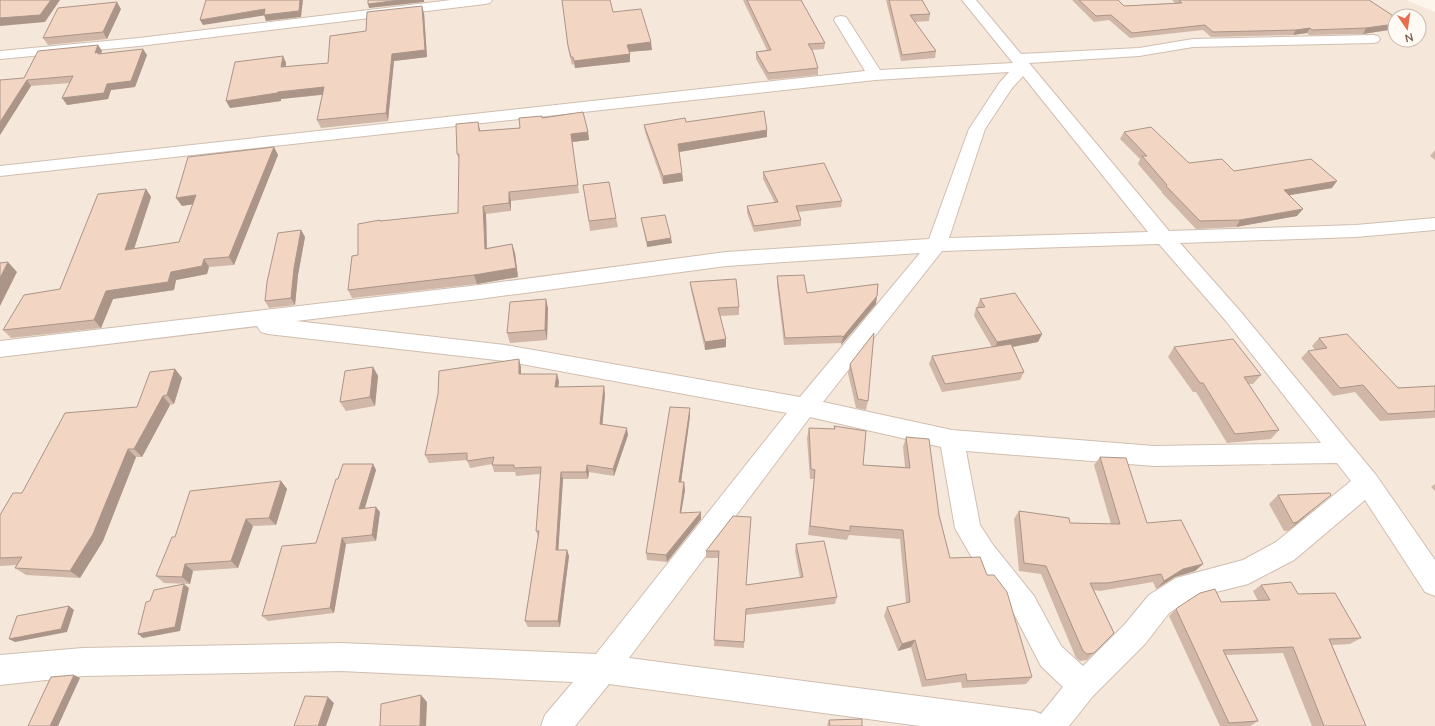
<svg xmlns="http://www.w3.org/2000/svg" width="1435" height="726" viewBox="0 0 1435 726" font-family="'Nunito Sans',sans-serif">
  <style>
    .residential { fill: #f5e8da; fill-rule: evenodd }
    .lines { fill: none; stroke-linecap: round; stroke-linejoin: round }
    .minor-casing { stroke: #d1beb0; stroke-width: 2 }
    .minor { fill: #fff; fill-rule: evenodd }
    .wall { fill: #d1b7a8 }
    .shaded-wall { fill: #aa9588 }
    .building { fill: #f3d5c3; stroke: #aa9588 }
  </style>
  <rect width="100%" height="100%" fill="#fdf6ec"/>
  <!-- residential -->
  <path class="residential" d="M0 0H1406L1435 12V726H0ZM1395 16H1419V40H1395Z"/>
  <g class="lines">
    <!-- minor casing -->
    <g class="minor-casing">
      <path id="minor" d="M451 0H492L490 3 485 4 139 46 0 59V51L139 38Z
        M962 0H976L1021 54 1139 48 1193 39 1373 35 1378 36 1380 39 1378 42 1373 43 1193 47 1139 56 1029 63 1169 231 1356 225 1435 218V230L1356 237 1180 243 1240 311 1376 475 1435 560V596L1425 592 1365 500 1294 560 1248 584 1192 598 1169 613 1145 644 1093 696 1069 726H920L609 684 575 726H541L545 715 573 682 341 671 83 676 0 685V655L83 648 341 643 596 654 787 413 505 361 268 334 261 332 257 326 0 357V341L479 285 726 252 929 239 969 129 1000 82 1009 72 875 80 0 176V166L865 71 834 20 836 17 841 16 846 17 880 70 1013 63ZM1023 76 1148 232 949 238 985 129 1012 88ZM1159 244 1226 321 1321 443 1154 446 952 430 823 402 942 251ZM920 253 800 397 505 345 296 321 479 299 726 266ZM810 417 941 447 955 528 975 563 1014 614 1041 666 1063 687 1041 714 1034 711 629 658ZM966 451 1154 466 1337 463 1351 481 1276 542 1243 560 1176 578 1149 595 1125 624 1083 666 1061 646 1034 596 993 545 980 525Z"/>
    </g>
    <!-- minor -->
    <use href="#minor" class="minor"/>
  </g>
  <!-- wall -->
  <path class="wall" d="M562 0 613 12 652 50 629 52 630 62 575 68 574 64 572 65 569 53Z
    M743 0H802V3L825 43 824 49 812 50 818 68V75L768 80 756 59V52L767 50Z
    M886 0H922L930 14 929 21 915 22 936 51 935 58 901 61Z
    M1072 0H1118L1124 6 1175 3 1172 0H1369L1395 17V29L1363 34 1309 35 1307 33 1293 35 1211 37 1203 30 1130 38 1109 20 1094 22Z
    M121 9 107 39 48 45 43 38Z
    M424 13 427 57 394 61 388 121 321 128 317 120 322 95 281 99V101L230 108 283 56 286 63V67L328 63 366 31Z
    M98 45 102 51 101 54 147 55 135 87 111 90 108 99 67 105 70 83 31 86 0 135V80L24 78Z
    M542 118 588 132 589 140 572 142 579 193 511 201V211L486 214 487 248 512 244 515 253 518 277 477 284 352 298 348 290 358 255 380 220 381 221 458 213 459 160 457 154 480 131 520 128Z
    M686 122 767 137 679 152 683 181 663 184 645 132 644 125Z
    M1124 132 1189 163 1234 171 1332 188 1289 195 1297 216 1236 227 1196 229 1162 193V192L1138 164 1140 159 1120 139Z
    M274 147 278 155 234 265 209 267 207 274 176 280 174 290 113 299 101 328 11 338 3 330 60 289 146 189 151 197 134 249 179 242 193 204 182 206Z
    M1435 150V160L1430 156Z
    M763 172 842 201 841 207 798 212 801 220V226L754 232 747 213V206L775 203 763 179Z
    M583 185 616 218 618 227 590 231Z
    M641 218 672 243 647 247 642 223Z
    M301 230 305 237 298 275 295 305 269 308 265 301Z
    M777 276 807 293 876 304 841 345V343L784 345 777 284Z
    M690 282 739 307V315L720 316 726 339V347L705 350 691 290Z
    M980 299 1042 334 1038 342 1013 347 1024 372 1020 380 942 392 929 364 932 356 992 347 974 316 976 308H978L977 307Z
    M548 308 547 340 510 343 507 333Z
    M1319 338 1398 388 1435 386V418L1380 421 1355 392 1333 396 1301 358 1308 351 1315 350 1312 346Z
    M1174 347 1261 375 1253 384H1249L1279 430 1271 439 1227 443 1196 392H1193L1168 357Z
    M850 364 868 401 866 410 856 408 848 373Z
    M373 367 378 376 375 406 346 411 340 402Z
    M521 367V374H557L559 382 558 387 605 394 602 424 628 435 614 476 589 472 588 479H563L558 550H567L569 556 560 627H528L525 621 538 537 536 531 540 474 516 476 515 472H494L492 464 470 468 467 460 429 463 425 455Z
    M175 369 182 378 174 404 170 405 142 457H136L103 541 80 578 26 575 15 568 16 565 0 566V515L22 493 137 407Z
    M690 408V416L681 482H684L685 490 681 513 701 519 667 562 647 560 646 553Z
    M834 426 863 465 905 467 903 447 906 437 939 515 950 558 987 575 1032 677 1026 684 962 688 961 682 922 687 911 647 898 651 884 616 887 607 906 603 900 539 849 535 847 540 808 535 814 479H810L807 438 809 428 834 429Z
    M1100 457 1147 523 1203 564 1195 571 1175 577 1156 589 1153 582 1100 591 1094 590 1114 633 1087 660 1080 661 1076 658 1041 574 1019 571 1014 519 1019 511 1070 523 1111 524 1094 465Z
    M373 464 376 470 365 508 380 512 376 541 346 544 334 613 268 621 262 616 316 543 338 479Z
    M281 481 287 489 276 525 253 526 238 568 193 571 190 584 164 583 156 576 175 537Z
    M1435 484V491L1431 487Z
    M1278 495H1331L1288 531H1284L1269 504Z
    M733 516 746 585 800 578 795 551 796 544 837 597 835 604 745 615 744 648 714 646 719 558H706V551Z
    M1261 585 1298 594 1361 638 1350 644 1332 645 1366 726H1312L1283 653 1226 655 1258 721 1250 726H1220L1169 616 1177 608 1221 602 1258 601 1253 591Z
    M829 720 862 726H827Z"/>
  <!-- shaded-wall -->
  <path class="shaded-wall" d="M51 0H60L45 22 0 26V18Z
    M300 0H303L301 17 266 21 264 15Z
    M400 0H424V2L369 8 368 4Z
    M117 2 121 9 107 39 103 32Z
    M422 6 424 13 427 57 394 61 388 121 386 113 392 54Z
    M265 9 267 15 203 25 200 20Z
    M1395 24V29L1363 34 1366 28Z
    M1310 28 1307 33 1293 35 1296 30Z
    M651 42 652 50 627 52V45Z
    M98 45 102 51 100 55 95 53Z
    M143 49 147 55 135 87 111 90 108 99 67 105 62 98 107 84Z
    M630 54V62L575 68 574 61Z
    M283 56 286 63 285 75 281 67Z
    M27 80 31 86 0 135V122Z
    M324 87 327 94 281 99V101L230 108 226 101 278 92Z
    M478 122 480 130 481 139 479 131Z
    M767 130V137L679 152 678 144Z
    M588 132 589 140 572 142 579 193 571 134Z
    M274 147 278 155 234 265 229 257Z
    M682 173 683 181 663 184V176Z
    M1337 181 1332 188 1279 197 1284 190Z
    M146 189 151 197 131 258 125 250Z
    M509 192 511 201V211L509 203Z
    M196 195 201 203 182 206 176 198Z
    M483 206 486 214 487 257 485 249Z
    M1303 209 1297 216 1236 227 1240 220Z
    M301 230 305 237 298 275 295 305 291 298 294 268Z
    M671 238 672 243 647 247V242Z
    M512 244 515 253 518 277 477 284 474 275Z
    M204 259 209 267 207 274 176 280 174 290 113 299 101 328 94 320 106 291 171 272Z
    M8 262 17 272 0 306V278Z
    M877 296 876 304 841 345 843 337Z
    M546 299 548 308 547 340 545 330Z
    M1042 334 1038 342 994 350 997 342Z
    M726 339V347L705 350V342Z
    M519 359 521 367V381L519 374Z
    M373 367 378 376 375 406 370 397Z
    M175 369 182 378 174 404 167 395Z
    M557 374 559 382 557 394 555 387Z
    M604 386 605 394 602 431 600 424Z
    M163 396 170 405 142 457 134 449Z
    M690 408V416L680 490 679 482Z
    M627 428 628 435 614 476 613 469Z
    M128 449 136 457 103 541 80 578 70 571Z
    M373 464 376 470 363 514 359 509Z
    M587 465 589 472 588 479 586 472Z
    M561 472 563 479 558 556 556 550Z
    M281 481 287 489 276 525 269 518Z
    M684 482 685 490 680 520V513Z
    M1331 495 1321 503 1288 531 1297 522Z
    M376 507 380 512 376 541 372 535Z
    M701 512V519L667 562 666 555Z
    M246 519 253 526 238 568 231 561Z
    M342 538 346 544 334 613 330 608Z
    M567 550 569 556 560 627 558 621Z
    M185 564 193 571 190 584 182 577Z
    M1203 564 1195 571 1175 577 1156 589 1164 581 1183 569Z
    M184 584 189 588 180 631 143 638 138 634Z
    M69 606 74 610 67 632 15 642 9 639Z
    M915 640 911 647 898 651 902 644Z
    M74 675 80 678 58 726H50Z
    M421 695 427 702 426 726H420Z
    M328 697 334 703 326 726H318Z"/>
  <!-- building -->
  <path class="building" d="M0 0H51L40 15 0 18Z
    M206 0H300L299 11 264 15 265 9 200 20Z
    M368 0H400L368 4Z
    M562 0H610L613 12 641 9 651 42 627 45 630 54 574 61 573 57H571L568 46Z
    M747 0H801L825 43 808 44 813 52 818 68 768 73 756 52 771 50Z
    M889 0H922L930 14 910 15 936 51 902 55Z
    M1079 0H1118L1124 6 1182 3 1179 0H1369L1395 17V24L1366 28 1312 30 1310 28 1296 30 1213 32 1205 25 1132 33 1111 15 1096 16Z
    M117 2 103 32 43 38 58 8Z
    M422 6 425 50 392 54 386 113 317 120 324 87 278 92 277 93 226 101 235 62 283 56 281 67 328 63 330 36 366 31 367 12Z
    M98 45 95 53 98 52V54L143 49 131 81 107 84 104 93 62 98 73 76 27 80 0 122V80L24 78 38 51Z
    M764 111 767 130 678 144 682 173 663 176 644 125 685 118 686 122Z
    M583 112 588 132 571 134 578 185 509 192V203L483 206 485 249 512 244 516 268 474 275 348 290 352 256 358 255V224L380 220V221L458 213 459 154H457L456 124 478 122 479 131 520 128 519 118 542 116V118Z
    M1151 127 1189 163 1222 159 1234 171 1311 159 1337 181 1284 190 1303 209 1240 220 1200 221 1166 186 1167 185 1142 156H1147L1124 132Z
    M274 147 229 257 204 259 202 266 171 272 168 282 106 291 94 320 3 330 24 295 60 289 98 194 146 189 125 250 179 242 196 195 176 198 188 157Z
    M824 163 842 201 796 206 801 220 754 226 747 206 778 202 763 172Z
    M609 182 616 218 589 221 583 185Z
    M665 215 671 238 647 242 641 218Z
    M301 230 294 268 291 298 265 301 267 282 278 233Z
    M8 262 0 278V263Z
    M804 275 807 293 878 284 877 296 843 337 842 336 785 338 777 276Z
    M736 279 739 307 718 308 726 339 705 342 690 282Z
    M1015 293 1042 334 997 342 976 308 985 307 980 299Z
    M546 299 545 330 507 333 510 302Z
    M874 333 868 401 858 399 850 364Z
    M1347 334 1398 388 1435 386V411L1388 414 1363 385 1340 388 1308 351 1327 348 1319 338Z
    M1233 339 1261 375 1244 377 1279 430 1235 434 1203 383H1200L1174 347Z
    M1011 344 1024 372 945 384 932 356Z
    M519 359V374H557L555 387 604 386 600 424 627 428 613 469 587 465 586 472H561L556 550H567L558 621H525L539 531H536L541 467 514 468V465H492L494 457 467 461V453L425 455 438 394 439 371Z
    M373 367 370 397 340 402 345 371Z
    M175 369 167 395 163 396 134 449H128L93 534 70 571 15 568 22 557 0 558V515L13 493H22L65 413 137 407 150 372Z
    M670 407 690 408 679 482H684L680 513 701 512 666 555 646 553Z
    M834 426 866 431 863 465 910 468 906 437 929 439 939 515 950 558 980 557 987 575H994L1007 592 1032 677 967 681 966 674 926 680 915 640 902 644 887 607 910 602 903 530 850 526V531L810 526 815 470 811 469 809 428 835 429Z
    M1100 457 1126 458 1147 523 1181 520 1203 564 1183 569 1164 581 1161 574 1107 583H1090L1114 633 1094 653 1087 654 1083 651 1046 566 1024 563 1019 511 1069 518 1070 523 1120 524Z
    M343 464H373L359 509 376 507 372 535 342 538 330 608 262 616 282 546 316 543 336 479H338Z
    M281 481 269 518 246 519 231 561 185 564 182 577 156 576 172 537H175L190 491Z
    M1330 493 1331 495 1297 522 1293 523 1278 495Z
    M733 516 751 517 746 585 803 577 796 544 824 541 837 597 746 609 744 642 714 640 719 551H706Z
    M1291 582 1298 594 1335 593 1361 638 1329 639 1366 726H1324L1293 647 1223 650 1258 721 1229 723 1176 609 1177 608 1200 593 1215 589 1221 602 1270 600 1261 585Z
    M184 584 175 627 138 634 146 602 150 601 154 590Z
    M69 606 61 629 9 639 17 616Z
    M74 675 50 726H28L51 677Z
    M421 695 420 726H380L381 704Z
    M305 696 328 697 318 726H294Z
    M862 719V726H830L829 720Z"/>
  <!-- north arrow -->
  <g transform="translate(1407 28) rotate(167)"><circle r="19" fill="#fffaf3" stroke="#cabbb1"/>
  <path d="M0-3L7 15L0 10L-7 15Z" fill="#e76f51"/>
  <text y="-6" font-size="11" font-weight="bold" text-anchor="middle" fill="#7a5c4d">N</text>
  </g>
</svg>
